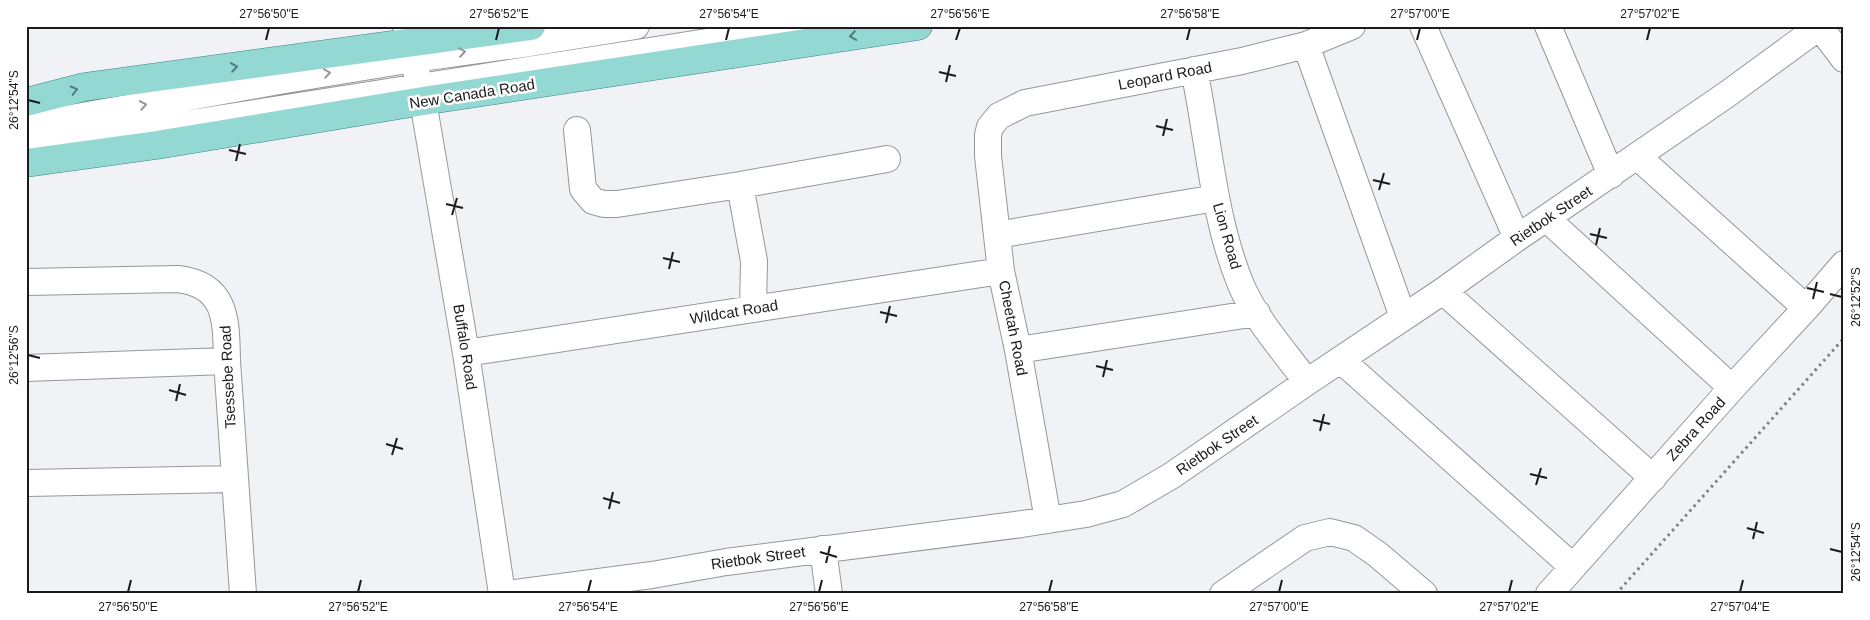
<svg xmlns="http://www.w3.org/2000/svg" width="1870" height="620" viewBox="0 0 1870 620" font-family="Helvetica,sans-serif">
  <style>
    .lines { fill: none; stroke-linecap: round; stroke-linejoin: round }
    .minor-casing { stroke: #95979b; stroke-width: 28 }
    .major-casing { stroke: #3a8580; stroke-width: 29 }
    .path { stroke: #7f8083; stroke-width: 3; stroke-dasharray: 2.5 4; stroke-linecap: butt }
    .minor { stroke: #fff; stroke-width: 26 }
    .major { stroke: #93d8d3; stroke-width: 28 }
    .oneway { stroke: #577a78 }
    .oneway2 { stroke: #989899 }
    .ticks { fill: none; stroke: #1b1b1d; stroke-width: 2 }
    .labels { text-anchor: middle; stroke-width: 5; stroke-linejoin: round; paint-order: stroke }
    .street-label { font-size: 15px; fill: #1b1b1d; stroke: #fff }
    .neatline { fill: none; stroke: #1b1b1d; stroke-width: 2 }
    .ticks-label { font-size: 12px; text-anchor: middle; fill: #1b1b1d }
  </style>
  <rect width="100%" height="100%" fill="#f0f2f6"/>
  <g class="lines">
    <!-- minor casing -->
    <g class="minor-casing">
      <path id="minor" d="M406 26 423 101 466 353 502 594
        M1423 26 1517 238
        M1548 26 1611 175
        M1819 26 1844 59
        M1306 45 1403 317
        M1194 70C1209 141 1213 217 1241 285 1256 320 1284 351 1307 382
        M26 126 279 81 413 59 530 43 636 26
        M577 130 583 189 593 201 604 204H617L740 185 887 159
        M26 149 809 26
        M1638 157 1806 308
        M740 185 754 261 753 309
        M1547 219 1732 388
        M997 235 1216 198
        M26 282 178 279C228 285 226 322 227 361L243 594
        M1443 291 1653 478
        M1018 350 1257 313
        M466 353 1001 271
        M1341 360 1573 567
        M26 368 227 361
        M26 483 235 479
        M1048 520 1018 350 1001 271 988 156V135L990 127 999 116 1025 103 1242 61 1306 45 1352 26
        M823 549 829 594
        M507 594 652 575 726 562 1022 524 1086 514 1123 504 1171 476 1307 382 1443 291 1517 238 1726 95 1819 27
        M1223 594 1305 538 1330 532 1354 538 1377 554 1424 594
        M1549 594 1732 388 1806 308 1844 264"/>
    </g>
    <!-- major casing -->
    <g class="major-casing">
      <path id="major" d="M26 102 84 87 531 26
        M26 163 157 145 423 101 918 26"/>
    </g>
    <!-- path -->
    <path class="path" d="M1616 594 1844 338"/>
    <!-- minor -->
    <use href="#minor" class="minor"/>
    <!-- major -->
    <use href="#major" class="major"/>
  </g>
  <!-- one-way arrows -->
  <defs><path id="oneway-chevron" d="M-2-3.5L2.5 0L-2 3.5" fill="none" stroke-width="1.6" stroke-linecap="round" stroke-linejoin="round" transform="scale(1.25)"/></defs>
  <g class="oneway">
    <use href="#oneway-chevron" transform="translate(853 36) rotate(171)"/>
    <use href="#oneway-chevron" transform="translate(234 67) rotate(-8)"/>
    <use href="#oneway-chevron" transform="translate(74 90) rotate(-14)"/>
  </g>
  <g class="oneway2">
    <use href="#oneway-chevron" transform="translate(462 52) rotate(-8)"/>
    <use href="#oneway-chevron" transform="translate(327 73) rotate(-9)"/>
    <use href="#oneway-chevron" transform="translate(143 105) rotate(-10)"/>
  </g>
  <!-- ticks -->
  <path class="ticks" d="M266 40 269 28M496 40 499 28M726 40 729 28M956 40 960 28M1187 40 1190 28M1417 40 1420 28M1647 40 1650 28M939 72 956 76M946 82 950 65M28 100 40 103M1156 126 1173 130M1163 136 1167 119M229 150 246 154M236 161 240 144M1373 180 1390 184M1379 190 1384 173M446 204 463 208M452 215 457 198M1590 234 1607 238M1596 245 1600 228M663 258 680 262M669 269 673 252M1807 288 1824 292M1830 294 1842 297M1813 299 1817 282M880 312 897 316M886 323 890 306M28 355 40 358M1096 366 1113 370M1103 377 1107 360M169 390 186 395M176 401 180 384M1313 420 1330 424M1320 431 1324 414M386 444 403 449M392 455 397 438M1530 474 1547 478M1536 485 1541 468M603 498 620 503M609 509 613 492M1747 528 1764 533M1753 539 1757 522M1830 549 1842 552M820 552 837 557M826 563 830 546M128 592 131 580M358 592 361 580M588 592 591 580M819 592 822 580M1049 592 1052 580M1279 592 1282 580M1509 592 1512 580M1740 592 1743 580"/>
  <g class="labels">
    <!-- street labels -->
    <g class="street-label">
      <text transform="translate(1165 76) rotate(-11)" y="5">Leopard Road</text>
      <text transform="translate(472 94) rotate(-9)" y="5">New Canada Road</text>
      <text transform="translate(1551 216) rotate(-34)" y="5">Rietbok Street</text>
      <text transform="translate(1227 236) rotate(74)" y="5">Lion Road</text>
      <text transform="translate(734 312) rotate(-9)" y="5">Wildcat Road</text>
      <text transform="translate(1013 328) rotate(79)" y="5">Cheetah Road</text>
      <text transform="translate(465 347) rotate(81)" y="5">Buffalo Road</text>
      <text transform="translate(228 377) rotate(-93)" y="5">Tsessebe Road</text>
      <text transform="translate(1696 429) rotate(-48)" y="5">Zebra Road</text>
      <text transform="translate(1217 445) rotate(-34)" y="5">Rietbok Street</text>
      <text transform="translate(758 558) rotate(-8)" y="5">Rietbok Street</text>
    </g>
  </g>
  <!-- border -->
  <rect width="1870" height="620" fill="none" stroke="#ffffff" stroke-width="55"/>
  <rect x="28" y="28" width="1814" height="564" class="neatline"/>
  <g class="ticks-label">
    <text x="269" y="18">27°56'50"E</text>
    <text x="499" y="18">27°56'52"E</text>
    <text x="729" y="18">27°56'54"E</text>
    <text x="960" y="18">27°56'56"E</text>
    <text x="1190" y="18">27°56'58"E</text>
    <text x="1420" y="18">27°57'00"E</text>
    <text x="1650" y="18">27°57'02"E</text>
    <text transform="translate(14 100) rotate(-90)" y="4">26°12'54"S</text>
    <text transform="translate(1856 297) rotate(-90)" y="4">26°12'52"S</text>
    <text transform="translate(14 355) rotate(-90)" y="4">26°12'56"S</text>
    <text transform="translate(1856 552) rotate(-90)" y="4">26°12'54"S</text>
    <text x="128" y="611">27°56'50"E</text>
    <text x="358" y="611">27°56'52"E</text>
    <text x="588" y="611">27°56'54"E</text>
    <text x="819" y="611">27°56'56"E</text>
    <text x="1049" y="611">27°56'58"E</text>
    <text x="1279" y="611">27°57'00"E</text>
    <text x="1509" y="611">27°57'02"E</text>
    <text x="1740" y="611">27°57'04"E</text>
  </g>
</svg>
